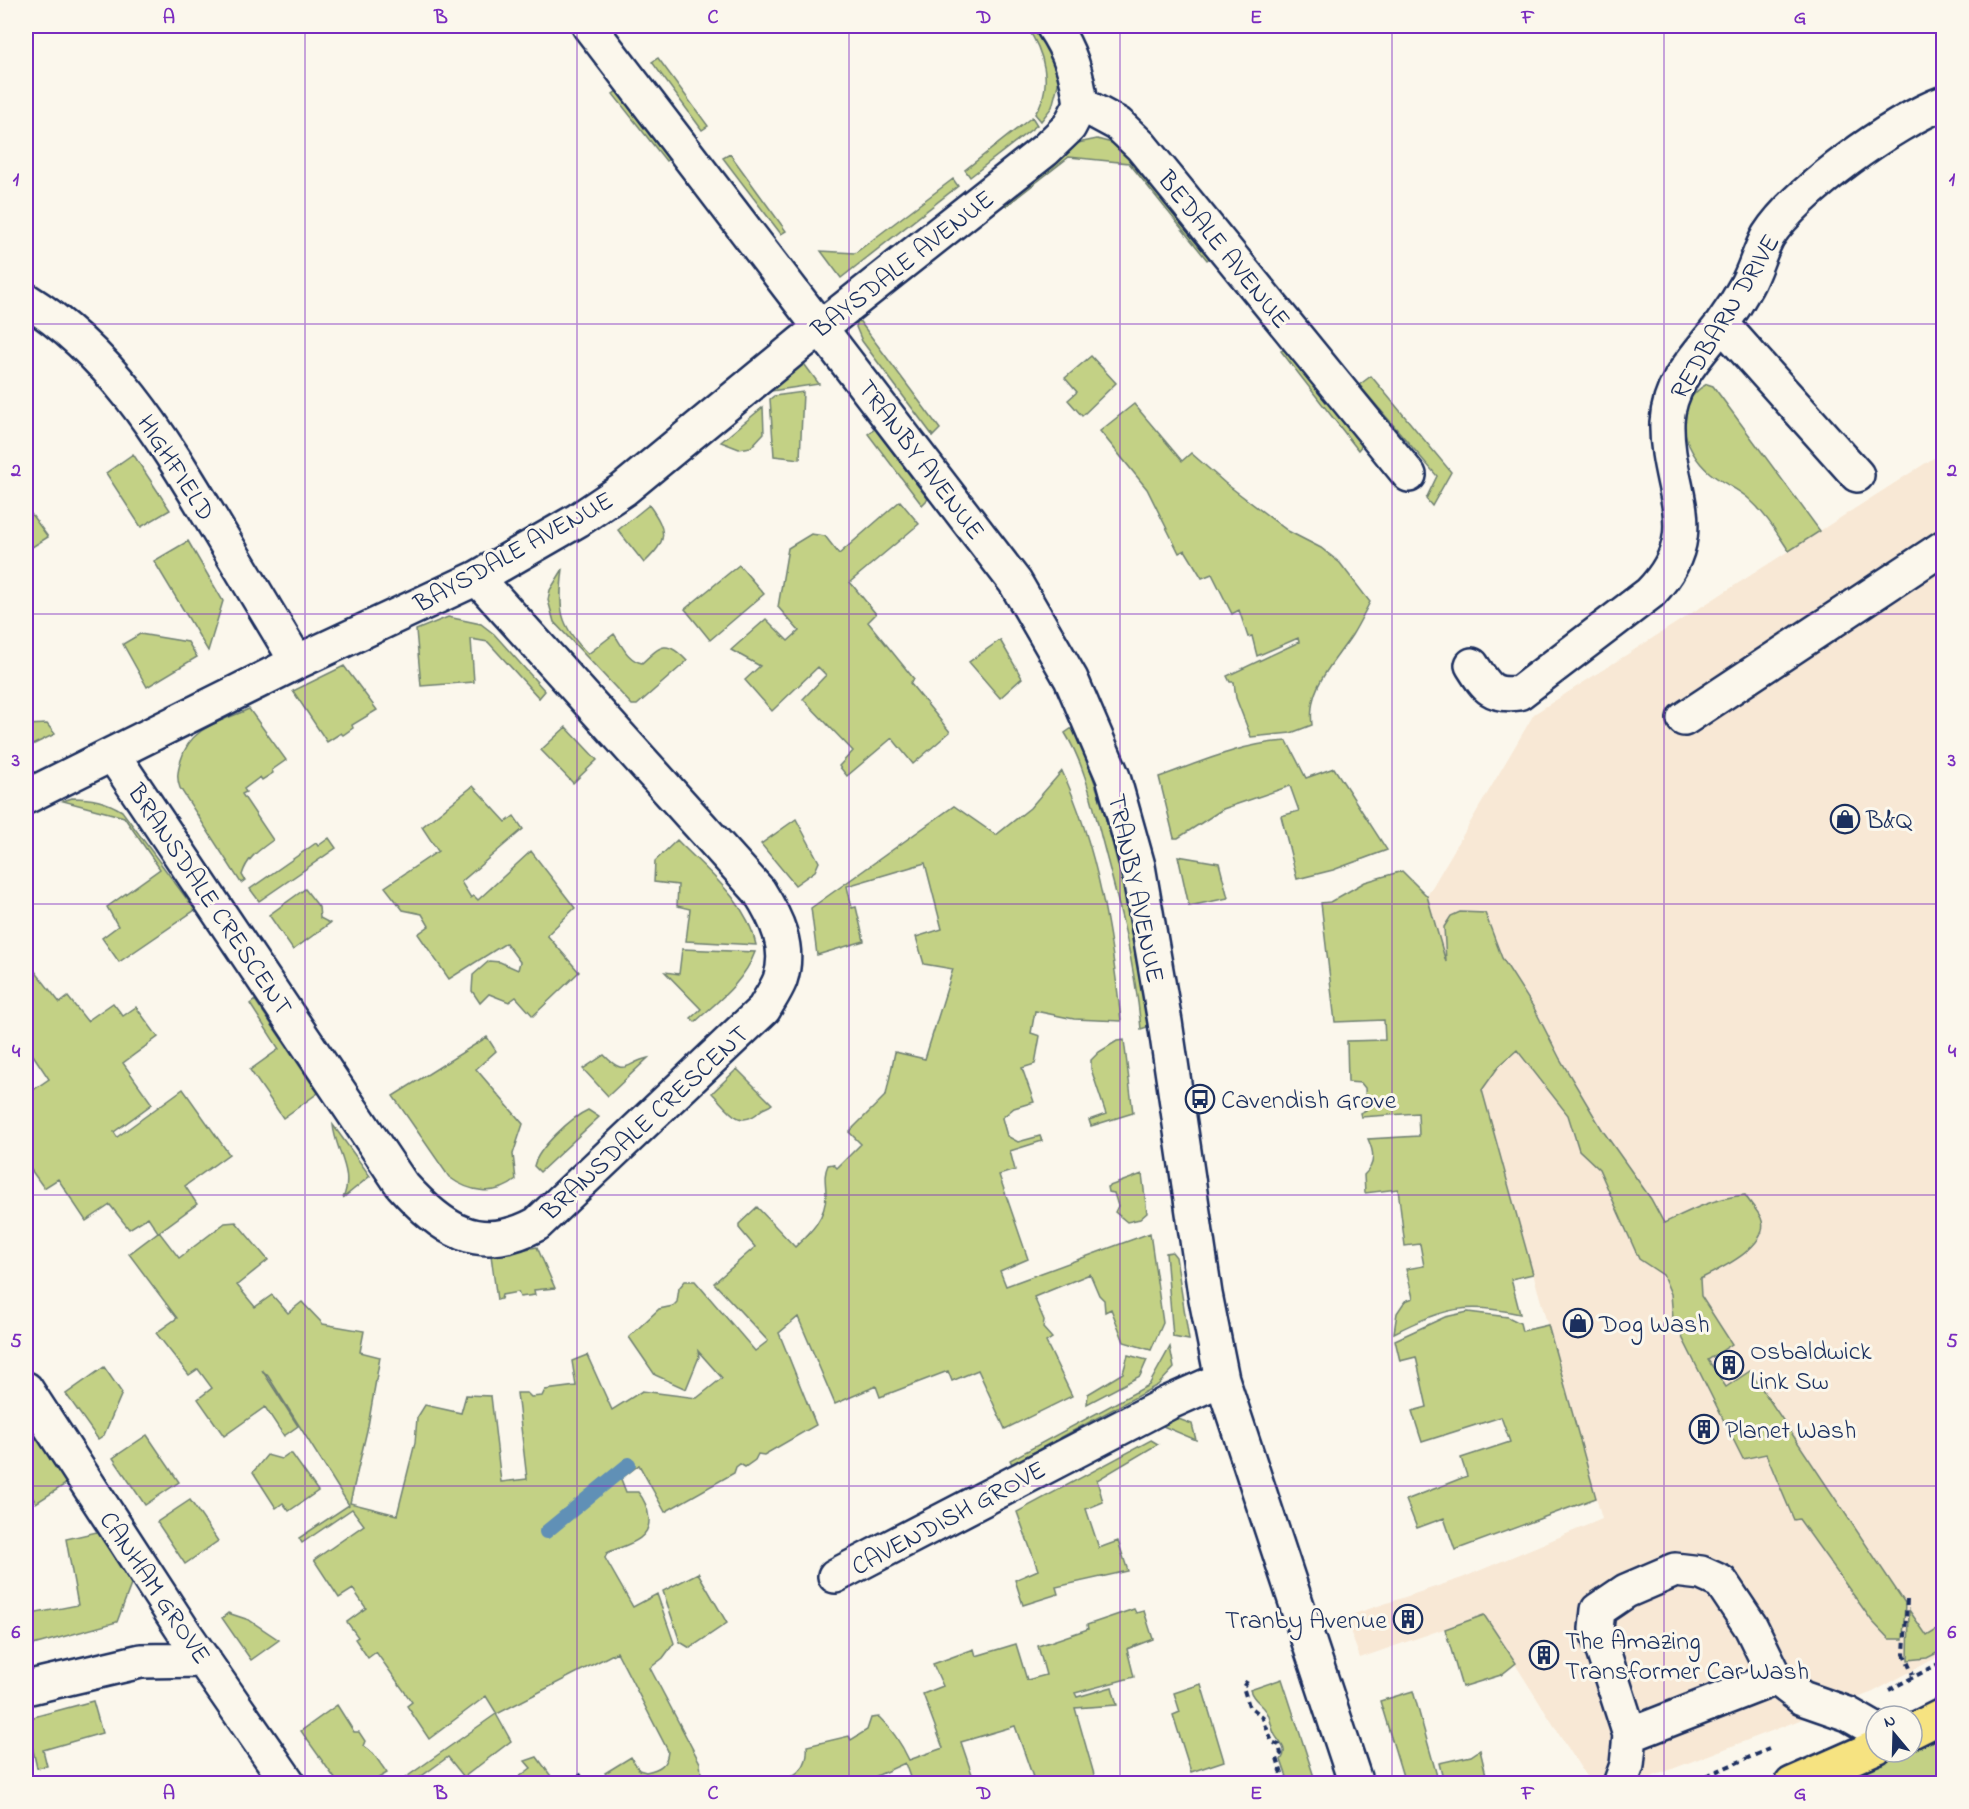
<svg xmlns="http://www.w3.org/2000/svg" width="1969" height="1809" viewBox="0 0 1969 1809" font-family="'Indie Flower',sans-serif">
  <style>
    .built { fill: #f8e8d5 }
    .green { fill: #c3d185; stroke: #6f8072; stroke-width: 1.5 }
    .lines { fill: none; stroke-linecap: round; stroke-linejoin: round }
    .stream { stroke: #6190b6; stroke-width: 14 }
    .minor-casing { stroke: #1b2f5e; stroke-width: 38 }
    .major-casing { stroke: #1b2f5e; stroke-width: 38 }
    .path { stroke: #1b2f5e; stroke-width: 4; stroke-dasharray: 6 4.5; stroke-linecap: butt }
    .minor { stroke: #fbf7ec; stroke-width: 33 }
    .major { stroke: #f6e381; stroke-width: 33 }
    .grid { fill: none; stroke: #7b2cbf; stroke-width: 1.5; stroke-opacity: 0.55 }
    .labels { text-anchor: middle; stroke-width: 6; stroke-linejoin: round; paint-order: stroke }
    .street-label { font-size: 26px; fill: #1b2f5e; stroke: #fbf7ec }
    .poi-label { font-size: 26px; fill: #1b2f5e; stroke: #fbf7ec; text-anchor: start }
    .neatline { fill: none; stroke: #7b2cbf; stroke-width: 2 }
    .grid-label { font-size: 20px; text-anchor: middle; font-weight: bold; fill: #7b2cbf }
  </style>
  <rect width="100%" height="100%" fill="#fbf7ec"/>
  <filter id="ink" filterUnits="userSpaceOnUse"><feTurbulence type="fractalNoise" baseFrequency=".0167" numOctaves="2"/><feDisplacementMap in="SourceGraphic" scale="12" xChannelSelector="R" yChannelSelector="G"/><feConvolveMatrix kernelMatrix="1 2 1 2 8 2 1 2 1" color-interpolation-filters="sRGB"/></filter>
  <g filter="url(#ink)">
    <!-- built -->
    <path class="built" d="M1943 452V1654L1873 1692 1646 1779 1589 1781 1484 1615 1360 1658 1345 1617 1462 1578 1602 1519 1427 896 1534 714Z"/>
    <!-- green -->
    <path class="green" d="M1026 26H1036L1061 73 1052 107 1041 121 1035 114C1054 86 1044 51 1026 26Z
      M658 58 708 126 702 130 652 62Z
      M620 89 672 157 666 161 613 94Z
      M1032 117 1037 125 970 177 965 170Z
      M1097 139 1127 147 1213 255 1207 260 1129 163 1069 157 1006 206 1000 199 1073 144Z
      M730 154 786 231 781 234 723 158Z
      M953 179 958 186 841 278 821 251 855 253 859 250Z
      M858 319 940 429 933 436 862 341 856 327Z
      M1287 348 1363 444 1358 450 1281 351Z
      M1091 356 1116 383 1082 416 1068 400 1077 392 1065 378Z
      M802 361 819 384 771 391 697 450 695 443Z
      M1371 376 1451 472 1432 506 1426 499 1437 476 1359 385Z
      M1707 384 1713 386 1820 531 1789 551C1777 533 1766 514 1749 499 1738 489 1722 483 1710 473 1682 450 1670 404 1707 384Z
      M803 392 800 459 774 456 770 399 774 396Z
      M1134 404 1182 461 1191 453 1225 483 1288 531 1321 548 1340 563 1370 602C1364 613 1359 624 1352 635 1333 664 1307 687 1312 725L1291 733 1251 737 1236 698 1234 682H1230L1227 676 1299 642 1298 638 1257 656 1252 636 1248 637 1239 610 1232 614 1212 574 1202 578 1185 550 1179 553 1147 489 1100 431Z
      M763 407 764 433 751 447 739 449 721 442Z
      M875 429 928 499 922 505 868 434Z
      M133 454 170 510 141 527 106 473Z
      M900 501 919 524 850 582 876 614 868 622 914 679 910 683 950 732 913 764 892 738 847 776 839 766 853 751 803 699 826 675 818 667 772 711 745 680 760 666 731 650 766 619 788 641 799 631 778 607 788 548 811 534 825 536 839 554Z
      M649 505C668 532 668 540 644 563L618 530Z
      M26 507 48 537 26 551Z
      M188 541 223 601 208 651 154 561Z
      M739 565 764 594 710 640 685 609Z
      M563 569C558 609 559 625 588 654L614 634C622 645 628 661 642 663 661 645 667 639 687 661L637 705H632L554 622 548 600 550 590Z
      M448 617 481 624 494 634 545 691 539 698 488 642 471 639 474 682 421 686 416 630Z
      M140 634 188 642 197 657 147 687 123 644Z
      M1000 640 1022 678 1000 698 969 662Z
      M344 666 377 710 352 725 353 728 343 735 341 733 327 742 293 691Z
      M249 709 286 760 272 770 273 773 262 780 260 777 244 789 246 792 242 794 273 840C258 851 247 858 242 875L245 880 241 883 180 788C176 777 178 771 181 760 190 727 220 722 249 709Z
      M47 724 55 734 26 748V725Z
      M566 727 597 760 573 783 541 750Z
      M1072 728C1096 774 1108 826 1121 877 1133 926 1146 977 1147 1027L1141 1029C1135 963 1118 900 1101 836 1092 801 1084 763 1065 733Z
      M1287 741 1306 778 1334 768 1387 850 1333 870 1297 879 1281 816 1299 811 1290 786 1223 809 1178 838H1174L1159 777C1201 762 1243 743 1287 741Z
      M1062 771C1098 848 1112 937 1121 1021L1074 1019 1035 1011 1031 1033 1040 1036 1035 1064 1022 1068 1034 1102 1014 1108 1002 1118 1007 1136 1018 1142 1040 1136 1042 1141 1010 1151 1015 1170 999 1175 1028 1259 1000 1271 1006 1286 1150 1233 1163 1323 1151 1350 1124 1342 1111 1309 1105 1312 1104 1300 1099 1295 1090 1274 1034 1297 1044 1320 1043 1328 1052 1338 1046 1342 1072 1396 1005 1429 978 1370 952 1381 948 1371 880 1397 876 1386 835 1404 798 1317 779 1333 816 1425 764 1455 758 1454 755 1460 745 1467 740 1464 736 1467 734 1473 665 1512 639 1465 621 1479 626 1492H638C645 1500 648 1509 649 1519 650 1542 623 1545 607 1553L605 1558 633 1607 657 1594 674 1643 663 1658 650 1668 700 1763 702 1783H629L627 1778 610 1779 605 1773 631 1757 639 1770 646 1772C660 1769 667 1765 668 1751L617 1652 497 1714 486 1696 429 1739 407 1706 412 1702 376 1652 368 1658 355 1639 358 1637 347 1622 366 1608 353 1589 339 1598 314 1560 364 1525 352 1509 302 1543 299 1538 349 1505 268 1376 262 1370 298 1426 284 1436 265 1407 224 1436 198 1399 212 1388 198 1369 189 1375 156 1333 177 1318 129 1254 158 1232 148 1217 129 1229 110 1205 86 1221 58 1179 44 1188 29 1167 26 1171V1095L49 1079 31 1052 26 1055V970L31 966 60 1003 68 997 87 1021 113 1003 123 1016 136 1007 158 1037 123 1063 152 1104 114 1132 117 1137 183 1089 229 1154 185 1186 197 1204 159 1232 179 1258 225 1223 236 1222 268 1260 237 1285 255 1307 272 1295 288 1313 302 1302 323 1324 364 1331 360 1352 380 1357 368 1426 350 1503 397 1515 415 1443 417 1418 425 1405 461 1413 466 1395 491 1396 501 1482 527 1479 517 1393H527L531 1397 542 1396 545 1390 576 1386 572 1361 587 1355 612 1410 642 1391 697 1398 722 1378 698 1351 699 1357 686 1389 655 1375 629 1337 659 1309 673 1306 677 1302 679 1288 685 1281H695L755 1351 768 1341 714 1283 755 1247 739 1228V1224L757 1207 795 1247C811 1232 826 1218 826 1194 826 1183 823 1176 828 1165L833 1164 837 1168 861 1144 849 1132 886 1095 895 1052 925 1059 953 969 924 964 916 937 942 929 925 863 847 886 852 908 856 907 864 941 817 955 811 908 954 806 996 835 1030 808Z
      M473 786 506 822 514 816 523 829 461 882 471 898 474 896 478 900 531 851 575 908 547 935 579 972 533 1016 516 997 509 1002 489 994 480 1003 472 991 473 975 489 961 500 962 518 970 520 962 506 943 449 979 418 934 429 926 422 914 403 910 385 887 438 851 422 827Z
      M72 798C91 798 106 801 122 811L195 910 119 962 102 938 118 926 107 907 160 869 124 817 63 801Z
      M796 819 819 862 815 871 795 885 761 844Z
      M329 838 336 848 259 901 250 889 316 843 318 846Z
      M677 840C706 870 748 902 756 945L686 941 690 909 677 906 678 885 654 882 655 861Z
      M1178 856 1219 863 1228 898 1189 906Z
      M1402 871 1427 896 1446 962 1444 927 1451 916 1460 912 1485 913 1502 958 1534 1008 1560 1059 1603 1131 1651 1199 1664 1223C1691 1210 1714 1198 1745 1195 1750 1203 1757 1210 1761 1218 1773 1245 1718 1270 1700 1279L1701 1296 1732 1344 1708 1360 1726 1387 1750 1371 1905 1603 1903 1639H1889L1872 1621 1799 1519 1794 1520 1766 1454 1743 1459 1673 1319 1671 1294 1663 1275 1639 1259 1599 1169 1579 1150 1568 1115 1517 1050 1499 1066 1482 1090 1533 1274 1511 1279 1520 1314C1467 1302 1443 1308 1394 1333L1397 1313 1405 1301 1413 1298 1406 1269 1424 1266 1420 1244 1405 1246 1398 1189 1365 1193 1364 1175C1376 1164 1374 1152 1368 1139L1419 1136 1418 1113 1361 1117 1360 1113 1366 1110 1365 1088 1361 1083 1348 1082 1347 1041 1385 1040 1384 1020 1335 1022 1321 903 1330 902 1365 882Z
      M305 889 319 907 320 918 330 923 293 950 269 915Z
      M682 949 755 952C744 982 718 1001 695 1022L691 1018 701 1009 665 972 679 974Z
      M255 1000 318 1093 283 1118 250 1070 279 1049 250 1004Z
      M487 1037 496 1051 476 1069 523 1124 513 1154 516 1180C495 1197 469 1192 449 1177L393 1096Z
      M1124 1040 1133 1113 1091 1126 1089 1120 1106 1114 1091 1069V1060L1099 1052 1117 1041Z
      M604 1055C626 1078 625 1063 648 1058L608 1096 583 1069Z
      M737 1069 772 1104C768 1108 764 1107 760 1111 739 1131 728 1109 712 1093Z
      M588 1110 599 1117 540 1172 534 1166C538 1148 572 1117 588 1110Z
      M333 1125 370 1176 343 1198C355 1172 335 1150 333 1125Z
      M1142 1174 1147 1213 1140 1219 1127 1222 1115 1212 1118 1206 1114 1193 1108 1192 1107 1187Z
      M537 1247 555 1288 534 1290 535 1295 520 1297 518 1292 502 1295 501 1299 497 1300 491 1255Z
      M1172 1252 1176 1257 1189 1340 1173 1337 1166 1253Z
      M1468 1312 1508 1317 1520 1323 1522 1331 1548 1325 1596 1498 1455 1550 1444 1518 1417 1528 1406 1500 1467 1476 1461 1458 1510 1442 1501 1417 1422 1442 1412 1411 1427 1407 1416 1357 1400 1361 1395 1340 1445 1317Z
      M1170 1347 1174 1368 1158 1385 1012 1464 1010 1460 1149 1385Z
      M1128 1355 1147 1360 1140 1376 1087 1404 1088 1394 1123 1373Z
      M104 1367 122 1393 104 1435 98 1439 66 1394Z
      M1173 1417 1192 1424 1196 1440 1158 1424Z
      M36 1432 69 1482 36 1503 26 1487V1439Z
      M147 1435 179 1482 145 1505 113 1458Z
      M1151 1440 1158 1444 1097 1480 1103 1502 1086 1509 1099 1548 1118 1541 1128 1571 1056 1587 1058 1594 1023 1605 1015 1580 1038 1570 1017 1512Z
      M288 1454H292L318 1491 289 1511 283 1503 276 1508 253 1472 267 1455 281 1459Z
      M190 1500 218 1541 185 1564 157 1522Z
      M101 1531 132 1582 117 1622 26 1647V1615L78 1605 66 1539Z
      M698 1573 727 1623 690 1648 680 1642 663 1591Z
      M1134 1609 1136 1613 1144 1611 1153 1639 1127 1649 1134 1677 1075 1693 1077 1697 1112 1687 1117 1705 1075 1708 1095 1778 1078 1783H1035L1015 1726 961 1742 975 1783H912L905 1763 861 1783H781V1781C798 1775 809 1766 807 1746L849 1736 851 1740 867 1730 871 1718 879 1717C893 1730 901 1743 909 1760L943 1748 923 1694 943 1686 933 1664 974 1649 976 1656 1016 1644 1027 1680 1046 1675 1038 1646 1088 1629 1087 1625Z
      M1909 1610 1927 1636 1943 1626V1650L1927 1658 1908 1660Z
      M228 1613 249 1620 279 1640 251 1660 222 1618Z
      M1484 1615 1516 1663 1501 1675 1462 1687 1445 1629Z
      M1282 1679 1316 1783H1289L1281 1760C1289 1749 1280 1744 1275 1735 1271 1728 1271 1719 1267 1712 1261 1702 1254 1702 1250 1690Z
      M1201 1684 1224 1761 1191 1772 1173 1715 1180 1712 1174 1693Z
      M1413 1691 1439 1783H1405L1380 1701Z
      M93 1701 102 1733 43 1750 47 1766 37 1768 26 1719Z
      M337 1705 354 1732H359L365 1741 363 1746 373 1753 387 1773 370 1783H338L301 1731Z
      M496 1714 511 1741 464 1777 448 1757 412 1783H398Z
      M1943 1734V1783L1828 1784 1903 1752H1912V1748Z
      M1480 1750 1488 1783H1444L1439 1763 1471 1756Z
      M537 1757 556 1783H511L531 1768 525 1761Z"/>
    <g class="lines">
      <!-- stream -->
      <path class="stream" d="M546 1532 629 1464"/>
      <!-- minor casing -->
      <g class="minor-casing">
        <path id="minor" d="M589 26 1015 582 1071 679 1113 777 1138 866 1165 1022 1205 1294 1222 1379 1356 1784
          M1053 26C1070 51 1077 74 1081 104
          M1081 104 1118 124 1141 146 1409 475
          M26 300C110 352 160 434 210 517 239 565 268 613 297 662
          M1722 324 1857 475
          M1472 665C1486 687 1491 697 1519 693L1650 593C1709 532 1665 490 1667 422 1669 382 1699 354 1722 324 1730 313 1739 299 1746 286 1755 270 1759 252 1768 236 1796 192 1894 121 1944 103
          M1684 719 1944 547
          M113 755 402 1185C442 1229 478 1256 537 1224L764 1009C769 1000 776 990 780 980 791 947 776 918 759 891L477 578
          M26 797 297 662 477 578 578 520 624 489 801 343 1045 150 1069 127 1081 104
          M26 1389 186 1635 289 1784
          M835 1576 1168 1403 1222 1379
          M26 1688 141 1661 204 1660
          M1630 1735 1596 1629 1598 1610 1626 1591 1675 1570 1701 1573 1721 1582 1751 1627 1776 1678
          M1620 1784 1627 1765 1630 1735 1776 1678 1802 1698 1848 1714 1876 1730"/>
      </g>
      <!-- major casing -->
      <g class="major-casing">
        <path id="major" d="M1912 1731 1944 1715
          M1792 1784 1876 1747"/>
      </g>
      <!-- path -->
      <path class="path" d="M1907 1600 1904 1654 1913 1675
        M1247 1681 1243 1687 1249 1706 1262 1716 1272 1742 1279 1745 1281 1754 1277 1758 1285 1784
        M1889 1690 1944 1661
        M579 1774 586 1784
        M1687 1784 1769 1749"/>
      <!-- minor -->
      <use href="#minor" class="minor"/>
      <!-- major -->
      <use href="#major" class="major"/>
    </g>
  </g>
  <!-- grid -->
  <path class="grid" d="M305 26V1784M577 26V1784M849 26V1784M1120 26V1784M1392 26V1784M1664 26V1784M26 324H1944M26 614H1944M26 904H1944M26 1195H1944M26 1486H1944"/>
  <!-- icons -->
  <defs>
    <g id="shop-ring" transform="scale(1.5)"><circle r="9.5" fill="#fbf7ec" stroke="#1b2f5e" stroke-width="1.5"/><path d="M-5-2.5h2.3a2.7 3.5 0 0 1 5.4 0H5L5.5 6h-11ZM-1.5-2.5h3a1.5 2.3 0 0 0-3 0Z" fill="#1b2f5e"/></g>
    <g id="bus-ring" transform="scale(1.5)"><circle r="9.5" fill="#fbf7ec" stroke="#1b2f5e" stroke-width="1.5"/><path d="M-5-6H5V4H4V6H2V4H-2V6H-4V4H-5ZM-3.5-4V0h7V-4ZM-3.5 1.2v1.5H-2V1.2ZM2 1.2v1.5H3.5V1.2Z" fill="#1b2f5e"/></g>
    <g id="building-ring" transform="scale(1.5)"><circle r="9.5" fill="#fbf7ec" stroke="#1b2f5e" stroke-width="1.5"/><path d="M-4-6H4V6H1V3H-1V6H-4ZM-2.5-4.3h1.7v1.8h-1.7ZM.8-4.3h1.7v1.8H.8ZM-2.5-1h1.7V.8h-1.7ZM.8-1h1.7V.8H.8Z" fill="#1b2f5e"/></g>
  </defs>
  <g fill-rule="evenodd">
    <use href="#shop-ring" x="1845" y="819"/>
    <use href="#bus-ring" x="1200" y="1099"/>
    <use href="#shop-ring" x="1578" y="1323"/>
    <use href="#building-ring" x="1729" y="1365"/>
    <use href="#building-ring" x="1704" y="1429"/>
    <use href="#building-ring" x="1408" y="1619"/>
    <use href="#building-ring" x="1544" y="1655"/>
  </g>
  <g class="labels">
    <!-- street labels -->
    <g class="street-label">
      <text transform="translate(1225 249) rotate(51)" y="9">BEDALE AVENUE</text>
      <text transform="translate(902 263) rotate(-38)" y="9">BAYSDALE AVENUE</text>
      <text transform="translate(1724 316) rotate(-59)" y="9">REDBARN DRIVE</text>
      <text transform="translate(922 459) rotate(53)" y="9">TRANBY AVENUE</text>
      <text transform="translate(177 467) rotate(57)" y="9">HIGHFIELD</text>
      <text transform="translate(513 551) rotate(-29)" y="9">BAYSDALE AVENUE</text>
      <text transform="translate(1137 888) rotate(78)" y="9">TRANBY AVENUE</text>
      <text transform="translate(211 899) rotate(56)" y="9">BRANSDALE CRESCENT</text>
      <text transform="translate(644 1122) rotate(-43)" y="9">BRANSDALE CRESCENT</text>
      <text transform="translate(948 1517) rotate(-28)" y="9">CAVENDISH GROVE</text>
      <text transform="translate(156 1587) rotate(56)" y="9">CANHAM GROVE</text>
    </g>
    <!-- poi labels -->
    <g class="poi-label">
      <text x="1866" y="828">B&amp;Q</text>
      <text x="1221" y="1108">Cavendish Grove</text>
      <text x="1599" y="1332">Dog Wash</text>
      <text x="1750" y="1359">Osbaldwick<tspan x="1750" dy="30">Link Sw</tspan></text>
      <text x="1725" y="1438">Planet Wash</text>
      <text x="1387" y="1628" text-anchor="end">Tranby Avenue</text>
      <text x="1565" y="1649">The Amazing<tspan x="1565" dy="30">Transformer Car Wash</tspan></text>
    </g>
  </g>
  <!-- margin -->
  <rect width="1969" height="1809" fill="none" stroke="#fbf7ec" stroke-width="66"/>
  <!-- north arrow -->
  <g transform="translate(1894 1734) rotate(341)"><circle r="28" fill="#fbf7ec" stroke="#a1a7b3" stroke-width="1.5"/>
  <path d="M0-4.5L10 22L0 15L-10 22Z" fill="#1b2f5e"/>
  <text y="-9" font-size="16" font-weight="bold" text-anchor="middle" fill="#1b2f5e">N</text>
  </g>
  <rect x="33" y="33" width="1903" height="1743" class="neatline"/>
  <g class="grid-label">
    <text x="169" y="23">A</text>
    <text x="441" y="23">B</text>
    <text x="713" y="23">C</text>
    <text x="984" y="23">D</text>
    <text x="1256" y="23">E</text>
    <text x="1528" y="23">F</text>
    <text x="1800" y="23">G</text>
    <text x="16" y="185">1</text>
    <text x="1952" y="185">1</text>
    <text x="16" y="476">2</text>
    <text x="1952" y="476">2</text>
    <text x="16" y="766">3</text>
    <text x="1952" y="766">3</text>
    <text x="16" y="1057">4</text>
    <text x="1952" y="1057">4</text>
    <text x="16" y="1347">5</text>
    <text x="1952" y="1347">5</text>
    <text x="16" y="1638">6</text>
    <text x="1952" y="1638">6</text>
    <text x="169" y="1799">A</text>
    <text x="441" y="1799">B</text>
    <text x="713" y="1799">C</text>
    <text x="984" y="1799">D</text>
    <text x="1256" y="1799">E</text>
    <text x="1528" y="1799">F</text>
    <text x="1800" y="1799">G</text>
  </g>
</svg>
